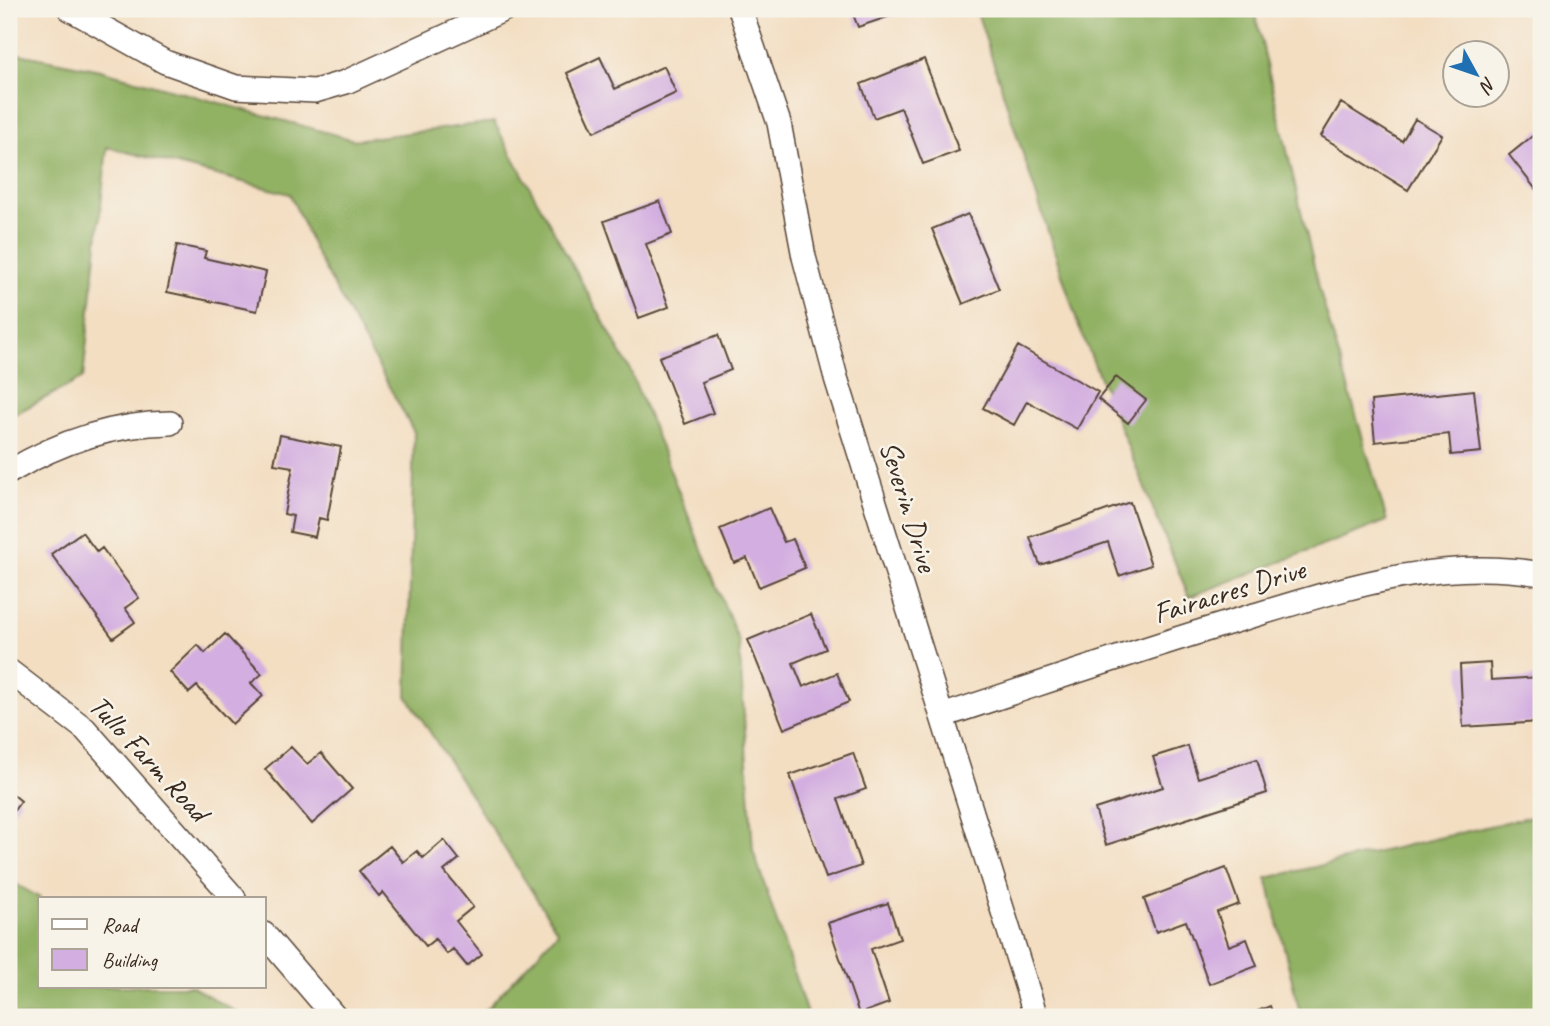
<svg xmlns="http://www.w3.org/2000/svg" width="1550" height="1026" viewBox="0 0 1550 1026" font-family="Caveat,sans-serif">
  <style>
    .forest { fill: #91b164; stroke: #666e41; stroke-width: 2 }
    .building { fill: #d3aee0 }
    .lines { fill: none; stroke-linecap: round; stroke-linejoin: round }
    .minor-casing { stroke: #574537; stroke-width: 26 }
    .minor { stroke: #fff; stroke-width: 23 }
    .labels { text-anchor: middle; stroke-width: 5; stroke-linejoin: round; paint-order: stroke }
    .street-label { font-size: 30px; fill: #3b2a1e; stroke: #f7f3e8 }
  </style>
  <rect width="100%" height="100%" fill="#f7f3e8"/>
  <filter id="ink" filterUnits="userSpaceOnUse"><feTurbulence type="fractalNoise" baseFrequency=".0143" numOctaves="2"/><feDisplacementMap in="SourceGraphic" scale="14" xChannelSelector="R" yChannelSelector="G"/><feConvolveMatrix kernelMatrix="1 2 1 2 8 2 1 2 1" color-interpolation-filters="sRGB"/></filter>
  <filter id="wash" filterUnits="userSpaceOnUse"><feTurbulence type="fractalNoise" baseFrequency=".00686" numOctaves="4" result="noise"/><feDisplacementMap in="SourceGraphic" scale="28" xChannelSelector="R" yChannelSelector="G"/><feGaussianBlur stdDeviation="1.57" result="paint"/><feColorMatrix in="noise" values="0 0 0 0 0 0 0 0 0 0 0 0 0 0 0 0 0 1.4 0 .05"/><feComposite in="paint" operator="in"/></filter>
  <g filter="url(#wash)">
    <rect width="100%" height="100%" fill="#f3dec2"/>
    <!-- forest -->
    <path class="forest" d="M976 9H1254L1320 292 1387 521 1189 597 1078 324Z
      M9 52 100 70 354 140 494 122 629 368 739 642 753 850 808 1017H479L558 932 407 696 414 432 315 251 290 194 107 147 83 378 9 417Z
      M1541 814V1017H1301L1267 878Z
      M9 880 40 898V986H191L245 1017H9Z"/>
    <g id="blocks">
      <!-- building -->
      <path class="building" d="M851 9H911L858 27Z
        M600 57 615 89 664 66 676 93 594 132 567 73Z
        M924 59 959 151 923 164 901 108 874 118 861 84Z
        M1341 103 1402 141 1415 119 1442 135 1408 190 1321 136Z
        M1541 129V196L1509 155Z
        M660 201 672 234 646 244 669 307 639 318 604 221Z
        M968 214 999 289 963 304 932 229Z
        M177 245 206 251 204 258 266 272 257 311 167 292Z
        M718 335 731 370 701 382 713 413 685 424 659 357Z
        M1018 346 1098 392 1077 429 1027 401 1014 425 983 408Z
        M1116 377 1146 400 1128 423 1098 399Z
        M1474 390 1481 452 1451 455 1449 434 1375 442 1371 401Z
        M280 435 341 447 327 520 319 518 315 537 290 532 293 516 284 514 293 467 274 464Z
        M1130 502 1151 565 1119 576 1108 542 1040 565 1030 537Z
        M769 508 784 542 793 539 805 568 759 587 747 558 734 563 720 529Z
        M82 532 97 552 102 548 139 598 125 608 135 622 113 638 51 554Z
        M811 614 826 649 793 663 803 687 837 673 849 702 784 729 748 640Z
        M225 634 262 674 251 683 263 696 232 724 197 686 189 693 170 672 198 645 205 653Z
        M1490 663 1491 680 1541 677V722L1463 727 1460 665Z
        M1188 746 1198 778 1257 759 1267 793 1106 845 1095 809 1163 787 1153 757Z
        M291 747 307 764 321 753 352 789 312 824 265 769Z
        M853 753 866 789 838 799 861 866 826 878 790 775Z
        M9 791 21 801 9 817Z
        M444 840 459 859 444 871 473 907 456 921 482 954 467 966 453 949 447 954 435 939 426 946 383 892 379 896 359 871 390 846 403 862 417 851 423 858Z
        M1226 868 1239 904 1217 912 1229 946 1247 939 1257 966 1209 984 1186 921 1156 932 1144 899Z
        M888 903 900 939 871 949 889 1003 859 1014 828 923Z
        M1270 1006 1274 1017H1243Z"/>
    </g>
  </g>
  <g filter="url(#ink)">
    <use href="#blocks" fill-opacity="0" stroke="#574537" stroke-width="2"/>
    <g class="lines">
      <!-- minor casing -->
      <g class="minor-casing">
        <path id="minor" d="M70 9 165 62 236 87 315 91 346 82 505 9
          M740 9 779 123 804 257 836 378 1036 1017
          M9 472C59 442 112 424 170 423
          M9 671 85 729 234 898
          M942 716C1043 683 1143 648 1245 618 1342 589 1439 556 1541 574
          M264 934 335 1017"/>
      </g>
      <!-- minor -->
      <use href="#minor" class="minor"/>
    </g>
  </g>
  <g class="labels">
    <!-- street labels -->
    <g class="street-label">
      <text transform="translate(909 506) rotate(73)" y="10">Severin Drive</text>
      <text transform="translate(1229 591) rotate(-17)" y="10">Fairacres Drive</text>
      <text transform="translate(149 758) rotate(47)" y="10">Tullo Farm Road</text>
    </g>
  </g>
  <!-- margin -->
  <rect width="1550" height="1026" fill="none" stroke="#f7f3e8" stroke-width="35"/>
  <!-- legend -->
  <rect x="38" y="897" width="228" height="91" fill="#f7f3e8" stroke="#aca397" stroke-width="2"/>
  <rect x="52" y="919" width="35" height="10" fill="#ffffff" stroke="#aca397" stroke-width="2"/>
  <text x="102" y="932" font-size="21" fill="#3b2a1e">Road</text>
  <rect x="52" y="949" width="35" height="21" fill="#d3aee0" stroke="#aca397" stroke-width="2"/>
  <text x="102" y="967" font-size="21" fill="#3b2a1e">Building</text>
  <!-- north arrow -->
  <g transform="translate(1476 74) rotate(130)"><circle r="33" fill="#f7f3e8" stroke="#aca397" stroke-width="2"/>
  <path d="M0-5L12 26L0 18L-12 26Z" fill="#1f6fb2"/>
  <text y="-10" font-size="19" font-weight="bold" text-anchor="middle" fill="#3b2a1e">N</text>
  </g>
</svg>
